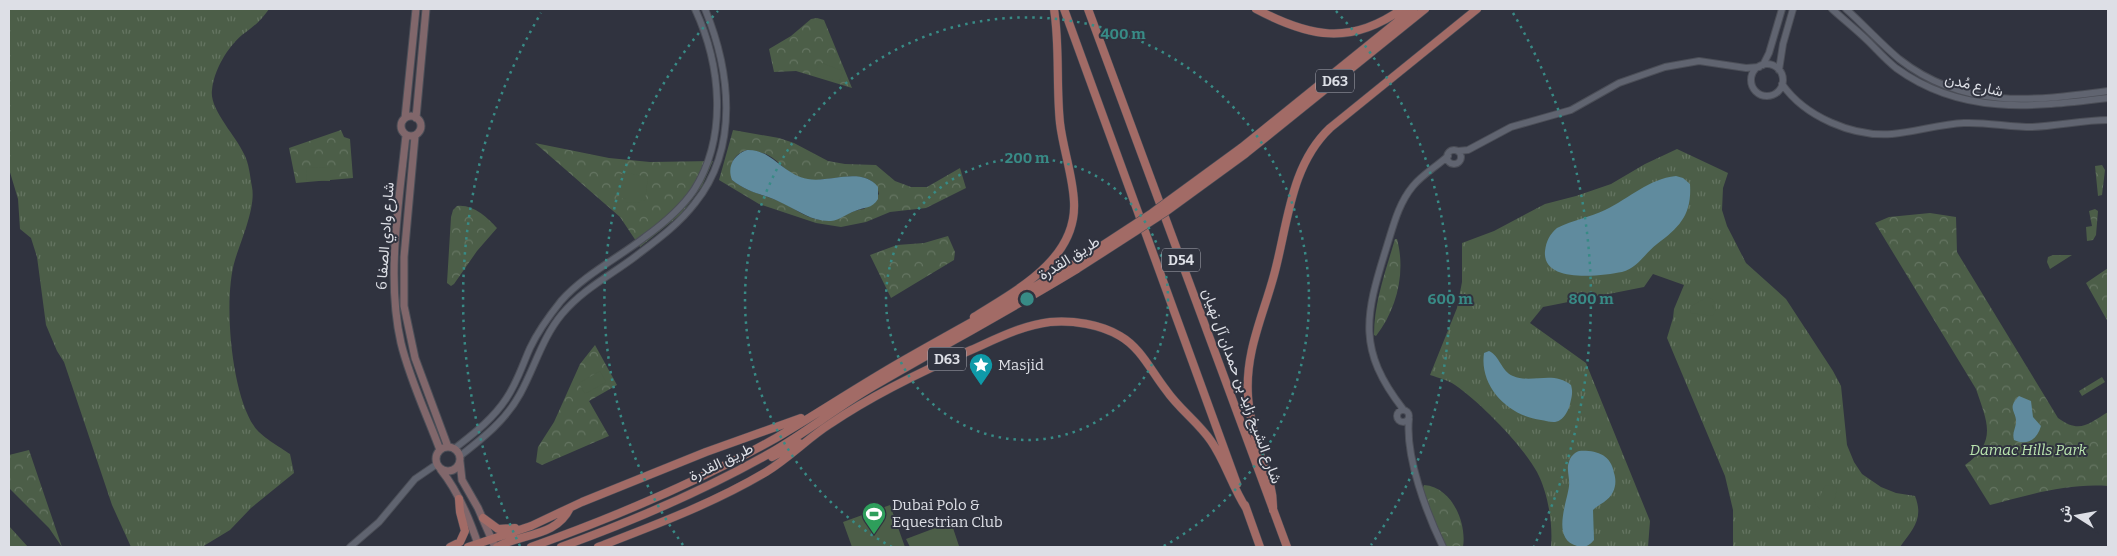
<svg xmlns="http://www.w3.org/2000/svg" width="2117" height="556" viewBox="0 0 2117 556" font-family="Bitter,Vazirmatn,serif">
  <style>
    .grass { fill: url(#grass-tufts) }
    .park { fill: url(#park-crowns); fill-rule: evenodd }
    .garden { fill: #4c5e48 }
    .water { fill: #608b9e }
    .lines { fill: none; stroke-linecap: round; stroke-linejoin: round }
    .tertiary-casing { stroke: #4b4e57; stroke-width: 8 }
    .secondary-casing { stroke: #4b4e57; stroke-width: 9 }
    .primary-casing { stroke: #4b4e57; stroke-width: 9 }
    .tertiary { stroke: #606470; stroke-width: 6 }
    .secondary { stroke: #81676b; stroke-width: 7 }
    .primary { stroke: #a26b66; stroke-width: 8 }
    .primary-bridge-casing { stroke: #4b4e57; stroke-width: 9; stroke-linecap: butt }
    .primary-bridge { stroke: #a26b66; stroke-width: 8 }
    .ring { fill: none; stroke: #388b86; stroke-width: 2.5; stroke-dasharray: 2.5 5 }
    .labels { text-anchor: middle; stroke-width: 4; stroke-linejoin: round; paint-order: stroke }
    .shield { fill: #30333f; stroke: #a9abb4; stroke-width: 1 }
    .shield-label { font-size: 14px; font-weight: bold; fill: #dddfe6 }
    .street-label { font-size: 15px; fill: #dddfe6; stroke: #30333f }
    .poi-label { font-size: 15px; fill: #dddfe6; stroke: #30333f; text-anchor: start }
    .park-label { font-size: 15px; font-style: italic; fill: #bbe6b0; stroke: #30333f }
    .centre { fill: #388b86; stroke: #30333f; stroke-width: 2.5 }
    .ring-label { font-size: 15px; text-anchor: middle; font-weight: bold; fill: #388b86; stroke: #30333f; stroke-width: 4; stroke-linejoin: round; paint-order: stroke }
  </style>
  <defs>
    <pattern id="grass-tufts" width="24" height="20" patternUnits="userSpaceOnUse" patternTransform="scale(1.25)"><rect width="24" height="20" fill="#4c5e48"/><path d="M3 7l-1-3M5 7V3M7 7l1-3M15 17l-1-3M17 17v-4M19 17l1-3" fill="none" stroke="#657562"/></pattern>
    <pattern id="park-crowns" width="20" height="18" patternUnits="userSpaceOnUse" patternTransform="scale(1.25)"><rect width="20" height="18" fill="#4c5e48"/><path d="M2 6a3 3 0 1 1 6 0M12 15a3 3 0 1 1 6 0" fill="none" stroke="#657562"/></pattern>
  </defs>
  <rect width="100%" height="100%" fill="#30333f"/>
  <!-- grass -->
  <path class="grass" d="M9 9H269C260 22 254 26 242 35 227 48 214 70 212 90 209 109 236 136 244 154 249 163 250 176 252 187 256 207 241 240 235 260 223 299 231 392 254 426 260 436 280 447 290 454L294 473 251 508 230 530 202 547H131L112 505 64 362 57 351 46 325 37 257 31 238 20 229 18 199 9 169Z
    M1677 149 1728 173 1723 188 1722 210 1727 226 1746 263 1786 299 1833 371 1841 386 1847 445 1854 462 1862 474 1881 487 1896 493 1915 496C1924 519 1913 529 1900 547H1733V510L1725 476 1667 338 1673 318 1674 309 1684 285 1653 274 1644 287 1543 307 1530 323 1586 363 1650 521 1648 547H1551C1553 523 1548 493 1537 472 1523 446 1480 402 1455 385 1448 380 1439 378 1430 375L1457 308 1462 282V243L1494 231 1545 204 1576 196 1611 184 1645 164Z"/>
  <!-- park -->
  <path class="park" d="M817 18 824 20 852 88 796 71 774 72 769 49 791 36 811 19Z
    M341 130 344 137 350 139 353 178 296 183 289 148Z
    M733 130 779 138 794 143 828 161 845 164 876 165 895 181 911 187H927L960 168 966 188 926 208 890 212 866 222 841 227 816 223 759 204 719 180ZM747 150C753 151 760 152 766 154 784 163 787 178 812 180 832 181 874 165 879 194L864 209C850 210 837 221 823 220 809 220 797 210 785 204 767 195 748 193 732 180 730 166 731 155 747 150Z
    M535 143 609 158 650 162 713 161 702 186 681 214 640 247 620 217Z
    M2102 165 2105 170 2102 195 2098 196 2095 166Z
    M457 206C473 204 488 218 497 228L477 251 454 284 451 286 447 283 451 217 453 210Z
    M2095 209 2098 211 2096 235 2093 240 2087 241 2086 227 2092 226 2089 211Z
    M1930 213 1956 217 1957 252 2058 418C2080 434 2088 424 2108 412V486C2068 483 2028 495 1990 505L1965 465C1998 441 1987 422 1976 389L1875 223 1889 217Z
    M948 236 955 252 954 260 891 298 870 255 897 245 924 243Z
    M1395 239H1397C1406 272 1397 309 1376 336L1374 335C1374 302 1386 270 1395 239Z
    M2053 255H2072L2050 269 2047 262 2048 257Z
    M2108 268V322L2086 283Z
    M595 345 617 385 589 401 609 436 542 465 536 462 538 447 554 422 580 364Z
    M2102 377 2105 382 2082 396 2079 391Z
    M29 450 62 547 49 528 9 488V455Z
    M1424 485C1452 487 1467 523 1463 547H1444L1422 490Z
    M9 526 28 547H9Z"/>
  <!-- garden -->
  <path class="garden" d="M819 62 843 71 839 82 815 74Z
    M307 167 330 168V181L306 180Z
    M628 173 648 177 645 201 640 200 639 203 626 202V199L619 198 621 174 628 175Z
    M1708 297C1717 300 1717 309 1713 316L1690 313 1691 306Z
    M600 371 606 382 585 394 579 383Z
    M1831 485 1837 488 1834 503 1831 510H1821L1816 505 1814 499 1820 496 1825 486Z
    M890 505 905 547H852L843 522Z
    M951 522 959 546 910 547 906 539Z"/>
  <!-- water -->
  <path class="water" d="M747 150C772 149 783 175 808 179 830 183 862 166 878 187V199C872 209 864 207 855 211 846 214 840 220 831 221 813 222 799 211 784 204 766 194 749 194 732 180 727 167 733 155 747 150Z
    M1676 176 1683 178 1690 184C1692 214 1680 227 1657 244 1645 253 1638 268 1622 272 1601 276 1542 284 1545 251 1546 241 1550 234 1557 228 1573 220 1590 217 1605 210 1630 198 1648 179 1676 176Z
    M1489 351C1500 356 1501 371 1513 376 1532 384 1553 370 1571 385 1573 392 1572 396 1570 404 1569 409 1565 417 1560 420 1555 424 1547 421 1541 420 1509 416 1479 387 1484 353Z
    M2019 396 2031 401 2033 417 2041 426C2037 440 2027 446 2014 440 2012 433 2015 430 2016 423 2017 411 2006 409 2019 396Z
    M1579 451C1595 450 1611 454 1614 473 1616 479 1616 486 1613 492 1609 501 1599 504 1593 510L1594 540C1589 546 1585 548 1577 546 1551 539 1567 503 1569 486 1570 478 1566 469 1569 462 1570 457 1574 453 1579 451Z"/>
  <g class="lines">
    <!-- tertiary casing -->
    <g class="tertiary-casing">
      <path id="tertiary" d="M1832 9C1844 20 1857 30 1869 42 1878 51 1886 60 1896 68 1962 116 2033 107 2108 98
        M1846 9C1864 25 1881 44 1899 59 1964 110 2033 101 2108 91
        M1751 80a16 16 0 1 1 32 0a16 16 0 1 1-32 0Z
        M1763 65 1769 53 1782 9
        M1779 70 1783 44 1793 9
        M1782 84C1805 117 1853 137 1892 134 1916 132 1940 124 1964 123 1987 122 2009 127 2032 127 2058 126 2083 120 2108 120
        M1447 157a7 7 0 1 1 14 0a7 7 0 1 1-14 0Z
        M1458 151 1468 150 1511 127 1571 110 1619 83 1665 67 1699 61 1746 68 1759 67
        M1403 409C1357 350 1365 316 1386 249 1393 227 1398 204 1413 186 1423 174 1436 167 1448 156
        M1397 416a6 6 0 1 1 12 0a6 6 0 1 1-12 0Z
        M1409 419C1405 457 1427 514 1443 547
        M454 449C473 434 492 420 506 399 517 383 522 366 530 348 538 331 549 316 561 301 584 275 618 258 645 237 663 224 681 209 694 190 728 136 721 65 695 9
        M460 456C483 438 506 420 520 394 535 367 542 338 562 314 583 289 611 275 636 256 657 240 679 224 695 203 740 147 730 70 705 9
        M350 547 379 522 415 479 437 464"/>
    </g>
    <!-- secondary casing -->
    <g class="secondary-casing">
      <path id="secondary" d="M401 126a10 10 0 1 1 20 0a10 10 0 1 1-20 0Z
        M405 118 416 9
        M416 118 426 9
        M406 135C399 202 386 278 401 343 410 380 427 415 440 450
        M415 136 404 257V306L415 358 448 447
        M436 459a12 12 0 1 1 24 0a12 12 0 1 1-24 0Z
        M460 462 462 480 478 508 495 547
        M441 470C459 492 470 520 479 547"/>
    </g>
    <!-- primary casing -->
    <g class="primary-casing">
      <path id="primary" d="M1064 9 1237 484
        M1088 9 1287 547
        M1256 9C1309 37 1350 46 1402 9
        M1241 148 1413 9
        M1245 154 1425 9
        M974 317C1015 291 1077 260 1074 202 1073 176 1063 149 1060 123 1056 85 1060 47 1054 9
        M772 457 799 443
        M1245 505 1260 547
        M1273 510C1274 486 1264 467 1257 445 1253 429 1249 412 1248 396 1245 352 1263 316 1274 275 1288 224 1290 166 1330 128L1477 9
        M483 518 498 529 515 528
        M450 547 460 542 465 531 460 512 459 499
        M468 547 531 526 582 502 706 452 801 418
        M497 547C523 533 556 537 570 508
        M531 547C615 517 698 482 776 438 820 412 862 384 906 359 962 327 1018 297 1074 264
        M561 547C633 521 705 490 772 452 805 433 835 409 867 390 937 349 1008 311 1077 269
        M598 547C655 525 714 503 766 472 789 458 808 438 830 424 874 394 922 371 971 350 996 339 1023 325 1050 322 1072 320 1100 324 1120 336 1141 348 1151 371 1166 390 1179 409 1198 422 1211 441 1225 461 1232 486 1246 508"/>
    </g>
    <!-- tertiary -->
    <use href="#tertiary" class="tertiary"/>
    <!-- secondary -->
    <use href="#secondary" class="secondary"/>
    <!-- primary -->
    <use href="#primary" class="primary"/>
    <!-- primary-bridge casing -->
    <g class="primary-bridge-casing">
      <path id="primary-bridge" d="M1074 264 1152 213 1241 148
        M1077 269 1164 213 1245 154"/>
    </g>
    <!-- primary-bridge -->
    <use href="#primary-bridge" class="primary-bridge"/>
  </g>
  <!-- distance rings -->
  <g class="ring">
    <circle cx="1027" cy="299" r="141"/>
    <path d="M892 547A282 282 0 1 1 1162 547"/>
    <path d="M683 545A423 423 0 0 1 718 11M1336 11A423 423 0 0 1 1371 545"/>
    <path d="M520 546A564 564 0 0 1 541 13M1513 13A564 564 0 0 1 1534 546"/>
  </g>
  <!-- icons -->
  <defs>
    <g id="sight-pin" transform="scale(1.25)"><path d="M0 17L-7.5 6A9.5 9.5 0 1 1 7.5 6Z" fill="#0f9aa8" stroke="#30333f"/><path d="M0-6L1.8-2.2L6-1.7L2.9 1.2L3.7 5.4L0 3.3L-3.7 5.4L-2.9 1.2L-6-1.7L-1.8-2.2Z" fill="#fff"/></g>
    <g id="stadium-pin" transform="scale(1.25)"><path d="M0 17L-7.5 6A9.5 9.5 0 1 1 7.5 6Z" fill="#2e9e5b" stroke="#30333f"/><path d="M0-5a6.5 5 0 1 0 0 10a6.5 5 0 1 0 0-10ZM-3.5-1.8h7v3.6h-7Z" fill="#fff"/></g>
  </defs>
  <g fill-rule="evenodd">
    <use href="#sight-pin" x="981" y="365"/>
    <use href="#stadium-pin" x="874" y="514"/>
  </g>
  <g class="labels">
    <!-- shield labels -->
    <g class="shield">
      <rect x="1316" y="69.5" width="38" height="23" rx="4"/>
      <rect x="1162" y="248.5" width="38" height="23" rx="4"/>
      <rect x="928" y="347.5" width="38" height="23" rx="4"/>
    </g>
    <g class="shield-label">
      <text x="1335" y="86">D63</text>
      <text x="1181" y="265">D54</text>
      <text x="947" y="364">D63</text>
    </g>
    <!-- street labels -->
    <g class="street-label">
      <text transform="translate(1974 85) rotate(13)" y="5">شارع مُدن</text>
      <text transform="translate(385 236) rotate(-86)" y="5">شارع وادي الصفا 6</text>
      <text transform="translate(1069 258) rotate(-32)" y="5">طريق القدرة</text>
      <text transform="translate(1242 386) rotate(70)" y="5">شارع الشيخ زايد بن حمدان آل نهيان</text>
      <text transform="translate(721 462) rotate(-26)" y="5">طريق القدرة</text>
    </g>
    <!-- poi labels -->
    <g class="poi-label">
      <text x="998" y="370">Masjid</text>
      <text x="892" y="510">Dubai Polo &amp;<tspan x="892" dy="17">Equestrian Club</tspan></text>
    </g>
    <!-- park labels -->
    <g class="park-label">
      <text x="2028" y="455">Damac Hills Park</text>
    </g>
  </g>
  <circle cx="1027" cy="299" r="8" class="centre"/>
  <g class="ring-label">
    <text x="1123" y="39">400 m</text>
    <text x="1027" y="163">200 m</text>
    <text x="1450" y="304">600 m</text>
    <text x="1591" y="304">800 m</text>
  </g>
  <!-- border -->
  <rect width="2117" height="556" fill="none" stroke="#dddfe6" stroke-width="20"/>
  <!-- north arrow -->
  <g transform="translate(2077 516) rotate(281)" stroke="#30333f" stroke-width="4" paint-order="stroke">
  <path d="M0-4L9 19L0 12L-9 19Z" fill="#dddfe6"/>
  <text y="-8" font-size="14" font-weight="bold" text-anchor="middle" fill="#dddfe6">ش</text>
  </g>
</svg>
